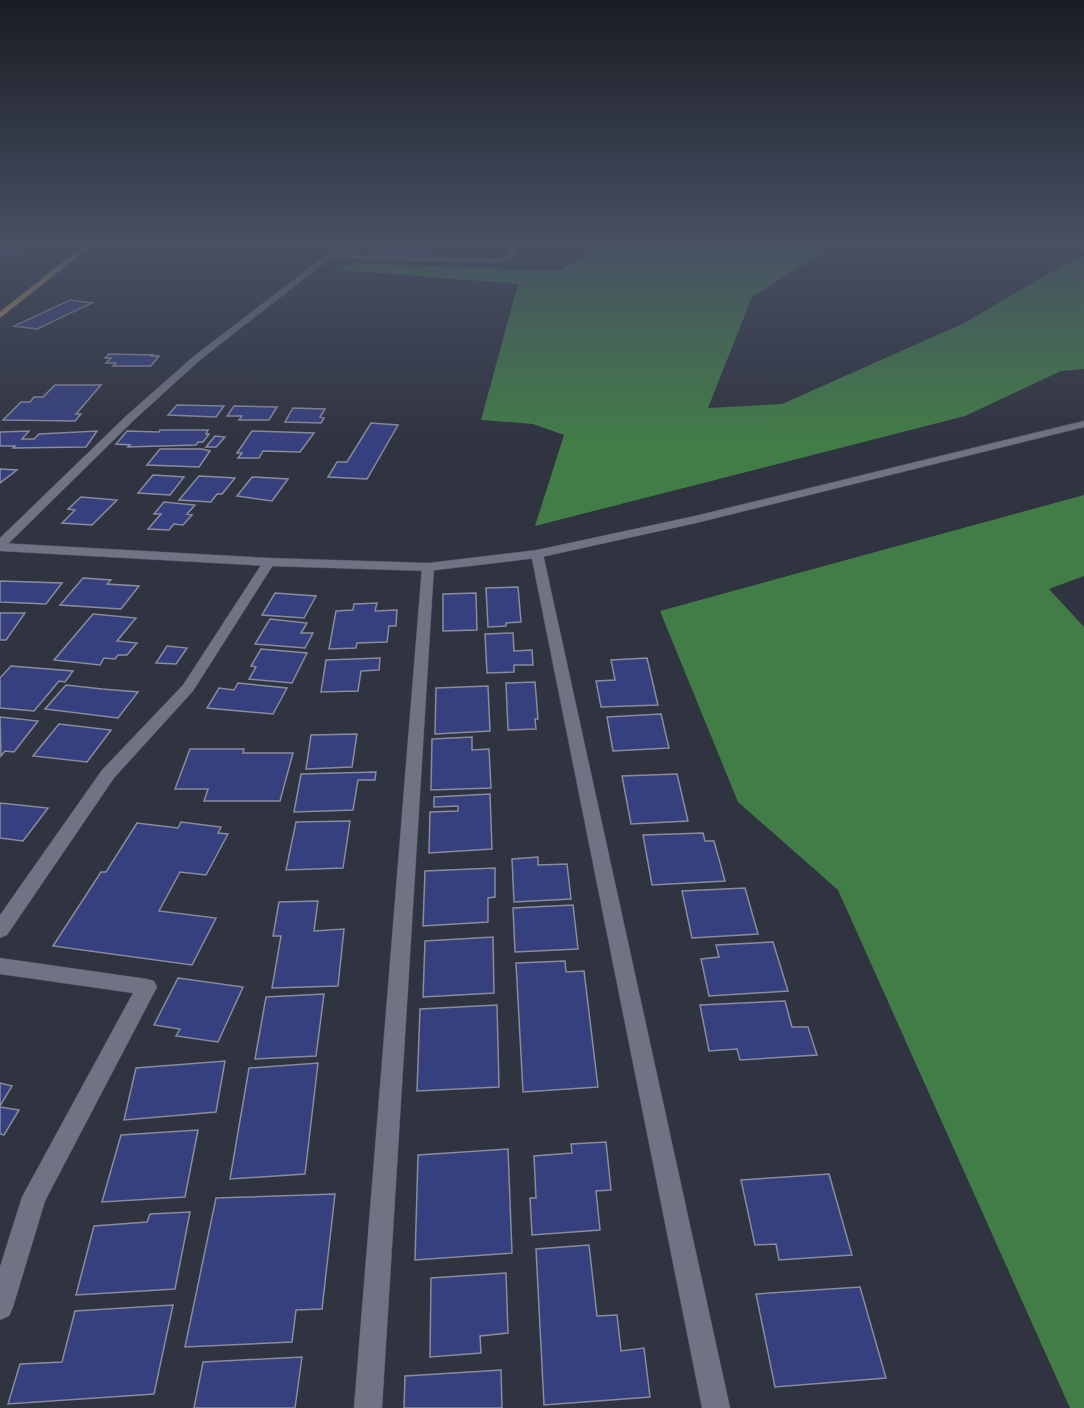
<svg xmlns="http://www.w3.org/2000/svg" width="1084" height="1408" viewBox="0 0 1084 1408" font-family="'Roboto Serif',serif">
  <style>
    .forest { fill: #427d47 }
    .building { fill: #37407e; stroke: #888c9c; stroke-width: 1.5 }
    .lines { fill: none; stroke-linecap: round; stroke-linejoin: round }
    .service-casing { stroke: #4f525d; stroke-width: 1 }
    .minor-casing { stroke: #4f525d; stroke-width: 1 }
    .tertiary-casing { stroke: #4f525d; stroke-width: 1 }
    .primary-casing { stroke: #4f525d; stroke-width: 1 }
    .service { fill: #707383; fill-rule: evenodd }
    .minor { fill: #707383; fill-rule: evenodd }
    .tertiary { fill: #707383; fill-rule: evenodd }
    .primary { fill: #bd9560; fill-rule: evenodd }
  </style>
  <rect width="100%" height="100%" fill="#303340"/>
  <!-- forest -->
  <path class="forest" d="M601 246H822L820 254 752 297 708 408 782 404 964 323 1079 256H1084V369L1061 371 965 416 535 526 564 435 533 424 481 420 518 284 340 270 350 263 559 271Z
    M1084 495V576L1049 589 1084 627V1408H1070L838 890 738 802 660 611Z"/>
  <!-- building -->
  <path class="building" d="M0 246H30L17 254H0Z
    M374 246H403L431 250 422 255 371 248Z
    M70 300 92 303 37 329 14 326Z
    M109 354 153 355 152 356H159L151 366H113L116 363H106L111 358H105Z
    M55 385H101L76 414H81L75 421 3 420 21 402H30L34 397H43Z
    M177 405 224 406 216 417 168 415Z
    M234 406 277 407 269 420H239L242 416H227Z
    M293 408 325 409 320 417 324 418 321 423 285 422Z
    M371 423 398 425 367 479 328 477 337 462H347Z
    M160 430H208L206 434H209L203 442H198L196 445 128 447 130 445 116 444 127 431 159 432Z
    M29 431 22 439H34L39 434 97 431 86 447 13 448 15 446H0V432Z
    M252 431 314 433 300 452 263 451 259 458H238L242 453H237Z
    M215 436 225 437 216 447H206Z
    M160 449H202L210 451 199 467 147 465Z
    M0 469 17 470 0 483Z
    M153 475 184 477 170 495 138 493Z
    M199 476 235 478 222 494H217L211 502 179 500Z
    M252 477 288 479 272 501 237 496Z
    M81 497 117 500 92 525 62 523 75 510 68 509Z
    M164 502 195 505 187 514 192 515 183 525 174 524 169 530 148 529 161 514H154Z
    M83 578 111 580 107 584 139 586 121 609 60 605Z
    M0 581 62 583 46 604 0 602Z
    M518 587 521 622 506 623V626L488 627 486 588Z
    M275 593 316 596 304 618 262 615Z
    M476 593 477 630 443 631V594Z
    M377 603 375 611 397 610 396 626H389L387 642 357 643 356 648 329 649 336 611 353 610 354 604Z
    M0 613H25L6 640H0Z
    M93 614 136 618 117 641 137 643 127 655H118L115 659 104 658 100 665 54 660Z
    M270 619 307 623 301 633H313L305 648 255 644Z
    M513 633 514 651 532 650 533 665H514V672L487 673 485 634Z
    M167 646 187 648 176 664 156 663Z
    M261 649 307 653 292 683 249 679 256 667 251 666Z
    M380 658 379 670 361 671 358 691 321 692 326 660Z
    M647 658 658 705 601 707 596 681 615 680 611 660Z
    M11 666 73 671 65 682 59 681 34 711 0 708V678Z
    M535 682 538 719H535L536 729 508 730 506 683Z
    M238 683 287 688 273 714 207 708 219 688 234 690Z
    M66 685 102 689 138 692 118 718 45 709Z
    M488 686 490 731 435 734 436 688Z
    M661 714 669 748 613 751 607 717Z
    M0 717 38 721 14 752 5 751 1 756Z
    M59 724 111 730 87 762 33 756Z
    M357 734 352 767 306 769 311 735Z
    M472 737V750L489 749 491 788 431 790 432 739Z
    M190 749H244L243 753H293L280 801H204L208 789H175Z
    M376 772 375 780H358L353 810 294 812 301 774Z
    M677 774 688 821 631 824 622 776Z
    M490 794 492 849 429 853 430 812 458 811V806L434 807V797Z
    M0 803 48 808 23 841 0 838Z
    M350 821 343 868 286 870 296 822Z
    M181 822 221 827 218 833 228 834 206 875 180 872 159 911 216 918 192 965 53 946 101 872H106L137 823 178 828Z
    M703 833 705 841H714L725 881 652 885 643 835Z
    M538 857V865L567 864 571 899 514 902 512 859Z
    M495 868V897L488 898V922L423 926 425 871Z
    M745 888 758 934 692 938 682 891Z
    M318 901 314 931 344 929 338 986 272 988 281 936H273L279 902Z
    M573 905 578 949 515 952 513 908Z
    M493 937 494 993 423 997 425 941Z
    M773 942 788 991 709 996 701 959 719 957 716 945Z
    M565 961 566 972 584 971 598 1087 523 1092 516 963Z
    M178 978 243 987 218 1042 176 1036 180 1029 154 1025Z
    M324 994 316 1056 255 1059 266 997Z
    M785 1001 792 1027H808L817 1055 740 1060 737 1049 709 1051 700 1005Z
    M497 1005 499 1087 417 1091 420 1009Z
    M225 1061 216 1112 124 1120 136 1068Z
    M318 1063 305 1174 230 1179 249 1068Z
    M0 1083 12 1086 0 1106Z
    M0 1107 19 1110 4 1135 0 1134Z
    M198 1130 185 1197 102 1202 121 1135Z
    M606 1142 611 1190 596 1191 600 1230 532 1235 530 1198H536L534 1156 572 1153 571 1144Z
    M508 1149 512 1253 415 1260 418 1155Z
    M829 1174 852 1255 779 1260 776 1244 755 1245 741 1180Z
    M335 1194 322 1309 296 1310 292 1342 185 1347 216 1198Z
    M190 1212 175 1289 76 1295 94 1226 147 1222 150 1214Z
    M589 1245 597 1316 617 1315 621 1351 644 1348 650 1397 544 1405 536 1249Z
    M506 1273 508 1333 480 1336 481 1353 430 1357 431 1278Z
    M860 1287 886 1378 775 1387 756 1294Z
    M173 1305 154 1394 8 1404 20 1364 62 1362 75 1311Z
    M302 1357 295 1408H194L203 1362Z
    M501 1370 502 1408H404L405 1376Z"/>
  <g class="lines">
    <!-- service casing -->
    <g class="service-casing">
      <path id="service" d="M512 246H519L512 260 495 263 329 258 325 256 329 254 495 259 506 256Z"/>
    </g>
    <!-- minor casing -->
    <g class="minor-casing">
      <path id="minor" d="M338 246H346L200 360 134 420 4 548 0 549V538L126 416 194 356Z
        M922 246H1084V250L925 248Z
        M537 550 543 554 730 1408H702L531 554Z
        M269 558 275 562 193 691 114 778 7 935 0 938V915L102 770 183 685 263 562Z
        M428 563 434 567 382 1408H354L422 567Z
        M0 958 147 979 154 981 157 987 45 1201 13 1307 9 1316 0 1320V1267L22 1197 133 993 0 974Z"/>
    </g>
    <!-- tertiary casing -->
    <g class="tertiary-casing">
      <path id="tertiary" d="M1084 421V427L696 523 537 558 428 571 269 566 0 551V543L269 558 428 563 537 550 695 516Z"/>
    </g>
    <!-- primary casing -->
    <g class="primary-casing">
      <path id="primary" d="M83 246H91L0 318V312Z"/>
    </g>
    <!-- service -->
    <use href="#service" class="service"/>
    <!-- minor -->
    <use href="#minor" class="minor"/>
    <!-- tertiary -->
    <use href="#tertiary" class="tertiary"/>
    <!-- primary -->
    <use href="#primary" class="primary"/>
  </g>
  <!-- sky -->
  <linearGradient id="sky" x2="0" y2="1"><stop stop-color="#1a1c23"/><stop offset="0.55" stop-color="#485064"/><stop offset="1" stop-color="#485064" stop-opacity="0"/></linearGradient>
  <rect width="1084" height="444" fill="url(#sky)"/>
</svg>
